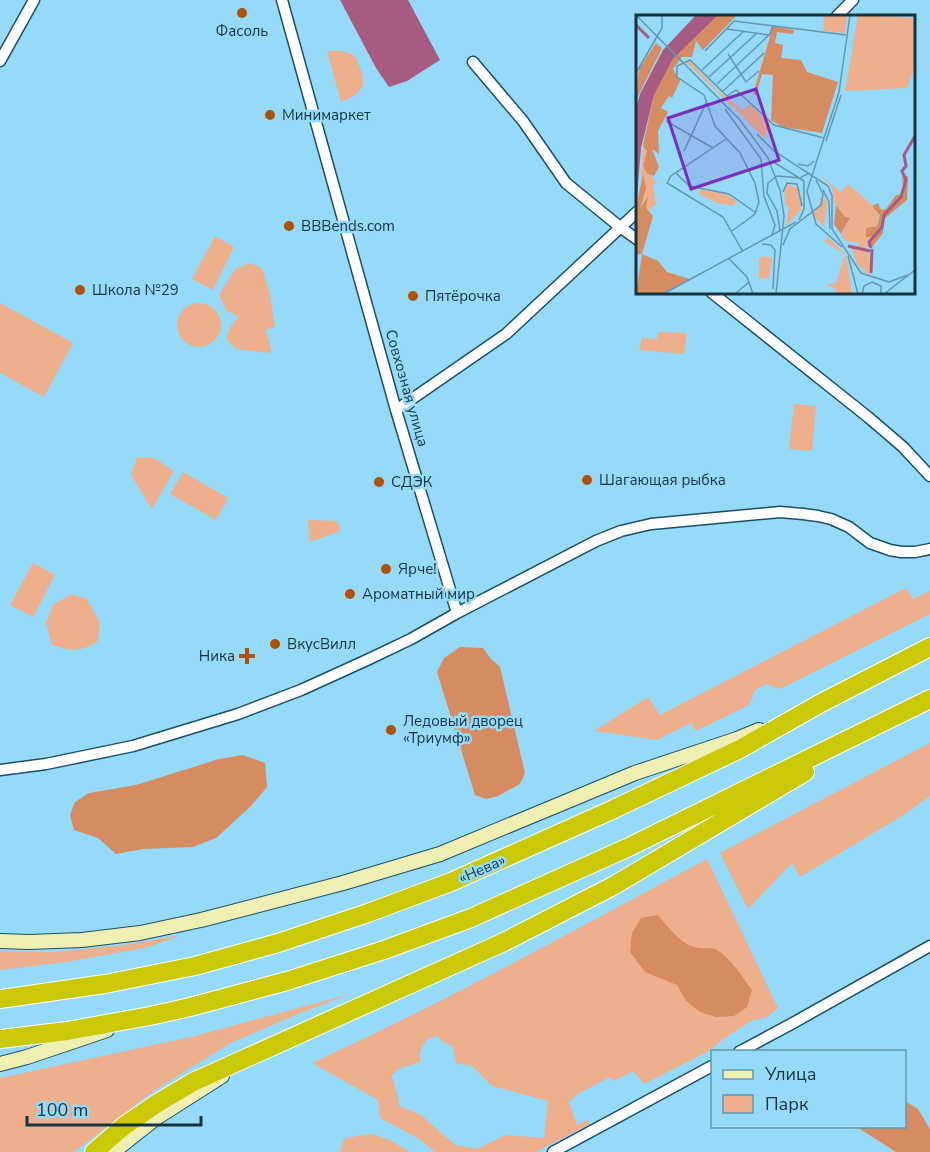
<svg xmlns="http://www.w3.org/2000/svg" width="930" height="1152" viewBox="0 0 930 1152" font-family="'Nunito Sans',sans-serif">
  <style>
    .green { fill: #eeaf8d; fill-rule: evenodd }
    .forest { fill: #d78b60 }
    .water { fill: #a75b82 }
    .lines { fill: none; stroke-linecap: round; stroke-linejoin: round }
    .street-casing { stroke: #1b4f65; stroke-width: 13 }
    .secondary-casing { stroke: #1b4f65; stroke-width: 16 }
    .highway-casing { stroke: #fff; stroke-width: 20 }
    .street { stroke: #fff; stroke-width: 10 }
    .secondary { stroke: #efefb4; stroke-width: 14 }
    .highway { stroke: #cac905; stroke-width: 18 }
    .poi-dot { fill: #af5002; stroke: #96dafa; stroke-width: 2 }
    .labels { text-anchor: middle; stroke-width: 5; stroke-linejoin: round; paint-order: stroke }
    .poi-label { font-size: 15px; fill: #17333f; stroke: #96dafa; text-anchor: start }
    .street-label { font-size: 15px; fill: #17333f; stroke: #96dafa }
    .inset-river { fill: none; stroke: #a75b82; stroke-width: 3 }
    .inset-road { fill: none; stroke: #6397af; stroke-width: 1.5 }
    .view { fill: #7b2cbf; fill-opacity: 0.15; stroke: #7b2cbf; stroke-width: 3 }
    .inset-edge { fill: none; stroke: #17333f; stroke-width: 3 }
  </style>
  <rect width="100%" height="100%" fill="#96dafa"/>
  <!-- green -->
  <path class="green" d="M327 51H343L355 56C366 80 370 91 341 102Z
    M215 236 234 247 213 290 192 279Z
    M250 263 262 268 270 294 275 327 266 330 272 353 236 349 227 340C228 329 231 324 239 317L226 310 219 295 235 269Z
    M0 303 73 343 44 397 0 373Z
    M177 325a22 22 0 1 1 44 0a22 22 0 1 1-44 0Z
    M658 332 687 333 684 354 639 350 642 338 657 339Z
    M794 404 816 406 812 451 789 449Z
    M137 457 154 458 174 471 152 509 131 475Z
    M183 472 228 498 216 520 170 494Z
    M308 520 338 521 340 531 310 542Z
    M33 563 55 575 33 617 10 605Z
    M906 588 913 599 930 591V614L780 689 767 684 755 690 749 705 696 731 691 723 657 740 594 731 648 697 660 715Z
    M71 594 87 599 100 623 98 641C79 653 72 651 52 645L46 623 53 605Z
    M930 743V796L902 816 800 877 792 863 748 909 720 853Z
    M707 859 778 1008 766 1018 753 1020 726 1037 709 1051 644 1084 633 1071 613 1081 610 1077 578 1094 569 1102 577 1125 588 1120 590 1124 536 1152H435L419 1139 380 1118 378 1100 312 1063C447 1001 577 929 707 859ZM437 1036 442 1041 453 1047 456 1063 472 1066 492 1086 548 1101 544 1138 505 1135 477 1149 455 1145 421 1115 399 1106V1100L392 1076 398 1069 420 1062V1052L426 1040Z
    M181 935 149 947 67 962 0 970V951L52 952 125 945Z
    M350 994 298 1014 231 1043 155 1090 74 1152H0V1078L191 1037Z
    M372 1134 390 1140 410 1152H340L344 1139 358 1136Z"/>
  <!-- forest -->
  <path class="forest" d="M460 647 483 648 491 659 500 667 525 773 520 784 498 796 486 799 475 795 437 672 444 658Z
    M243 755 265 763 267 787 251 806 216 838 193 847 143 849 116 854 98 838 74 830 70 815 75 802 89 793 136 785 219 759Z
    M658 915C670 929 680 944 698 948 705 949 712 947 717 950 732 959 742 977 752 990L747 1007 734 1016 716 1017 700 1012 686 1001 677 985 645 972 630 952 632 933 641 918Z
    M905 1101 918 1109 930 1129V1152H896L860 1129 859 1126H904Z"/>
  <!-- water -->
  <path class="water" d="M340 0H408L440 60 407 81 389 87 376 68Z"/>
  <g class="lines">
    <!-- street casing -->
    <g class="street-casing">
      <path id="street" d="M282 0 396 410 457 613
        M837 16 853 0
        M0 61 34 0
        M473 62 523 121 566 183 620 227 638 240
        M711 292 868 417 903 447 930 476
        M396 410 506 334 638 211
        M0 770 46 764 133 746 238 714 301 690 367 660 411 639 457 613 596 541 621 531 651 524 780 512 803 514 818 516 831 519 849 527 870 543 890 550 901 552H915L930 549
        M739 1052 793 1023 930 946
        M553 1152 712 1066"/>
    </g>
    <!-- secondary casing -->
    <g class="secondary-casing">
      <path id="secondary" d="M0 941 29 942 82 940 140 933 201 920 343 883 440 854 635 773 737 739 759 730
        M0 1064 27 1057 107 1030
        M113 1152 156 1118 222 1076"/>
    </g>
    <!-- highway casing -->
    <g class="highway-casing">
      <path id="highway" d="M0 999 105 984 195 966 278 943 368 913 451 882 614 809 740 749 821 703 930 647
        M0 1039 67 1031 150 1016 190 1007 287 981 384 950 471 918 629 847 930 699
        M94 1152 124 1126 156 1104 193 1082 504 942 613 886 805 772"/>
    </g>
    <!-- street -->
    <use href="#street" class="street"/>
    <!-- secondary -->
    <use href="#secondary" class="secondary"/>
    <!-- highway -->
    <use href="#highway" class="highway"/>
  </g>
  <!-- markers -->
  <g class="poi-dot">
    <circle cx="242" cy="13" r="6"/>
    <circle cx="270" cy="115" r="6"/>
    <circle cx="289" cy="226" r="6"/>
    <circle cx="80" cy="290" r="6"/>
    <circle cx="413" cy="296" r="6"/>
    <circle cx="587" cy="480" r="6"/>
    <circle cx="379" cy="482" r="6"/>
    <circle cx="386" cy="569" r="6"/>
    <circle cx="350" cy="594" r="6"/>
    <circle cx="275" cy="644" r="6"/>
    <path d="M244 647h6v6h6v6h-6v6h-6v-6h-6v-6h6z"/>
    <circle cx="391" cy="730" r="6"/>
  </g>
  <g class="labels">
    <!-- poi labels -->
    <g class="poi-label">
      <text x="242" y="36" text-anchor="middle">Фасоль</text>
      <text x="282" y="120">Минимаркет</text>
      <text x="301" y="231">BBBends.com</text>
      <text x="92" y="295">Школа №29</text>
      <text x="425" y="301">Пятёрочка</text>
      <text x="599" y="485">Шагающая рыбка</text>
      <text x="391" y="487">СДЭК</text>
      <text x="398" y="574">Ярче!</text>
      <text x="362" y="599">Ароматный мир</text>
      <text x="287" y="649">ВкусВилл</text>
      <text x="235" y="661" text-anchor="end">Ника</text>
      <text x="403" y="726">Ледовый дворец<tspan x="403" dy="17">«Триумф»</tspan></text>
    </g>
    <!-- street labels -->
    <g class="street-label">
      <text transform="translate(407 388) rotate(74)" y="5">Совхозная улица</text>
      <text transform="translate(482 869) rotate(-24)" y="5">«Нева»</text>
    </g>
  </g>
  <!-- overview -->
  <g transform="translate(636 15)">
    <rect width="279" height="279" fill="#96dafa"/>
    <path d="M188 0H211L209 18 187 16ZM222 0 279 3V53L271 73 209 76ZM53 45 81 75 106 94 103 98 49 46ZM113 89 134 108 129 124 103 98ZM7 131 11 137 7 151 21 168 17 169 20 189 13 195 10 194 11 181 9 191 4 193 9 173 5 160ZM183 159 205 177 212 169 244 197 241 210 230 215 236 222 230 229 236 253 233 260 221 249 215 231 222 232 223 228 210 226 205 221 214 203 208 201 198 187 196 172ZM151 169 164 174 165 195 150 211 153 191 149 190 148 175ZM64 174 92 180 101 186 97 191 81 188 63 179ZM188 182 191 188 188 212 177 200ZM192 222 210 240 216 279H201L199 273 190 270 200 268 209 240 188 226ZM128 241 136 243 133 264 123 263V244Z" fill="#eeaf8d"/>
    <path d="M82 0H101L67 35 60 26 56 42H46L37 54 44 66 36 83 33 81 25 93 32 97 22 116 23 139 16 134 23 152 18 161 11 158 7 151 11 136 7 131 18 80 37 44ZM137 11 158 15 157 19 141 17 139 28 147 30 145 43 165 45 171 57 202 67 186 118 147 112 135 105 137 60 126 59 120 80 117 79ZM20 28 26 33 0 85 3 54ZM7 159 10 173 4 193 12 182 10 193 17 201 6 239 0 240 1 188ZM272 161 271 185 248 204 247 218 236 232 231 231 236 222H230V213L241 211 244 200 236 191 242 188 245 195 250 194 260 180H268L266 162ZM200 190 208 201 214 203 205 219 198 209ZM6 239 22 246 31 257 54 264 25 279H0Z" fill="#d78b60"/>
    <path d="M60 0H82L37 44 18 80 5 133 0 194V93L4 79 27 35Z" fill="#a75b82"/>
    <path class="inset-river" d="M0 10 13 23M212 231 234 236M235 233 233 227 246 212 248 200 265 182 270 165 266 156 270 151 268 140 279 121M235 258 236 234"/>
    <path class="inset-road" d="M0 0 104 105 132 143 144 175 148 201 140 279M91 14 133 20M69 36 98 6 210 20M92 39 110 67 123 56M66 55 108 16M0 58 26 13V0M73 62 121 18M81 69 134 19 137 10M87 76 128 38M89 94 125 144 128 181 139 210 136 220M30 106 77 133M121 119 138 136 192 171 196 181V214L225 258 253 267 272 260M90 124 35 161 31 168 87 202 107 237M190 126 205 80M48 136 71 86M136 146 168 166V194L163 205M162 149 172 151 178 146M40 158 53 171 93 179 120 198M187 175 193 187 194 214M147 177 151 168 161 169 166 191M96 216 119 199 123 187 119 168 104 138 79 111 68 80 41 62V51L54 45 91 81 100 75 138 110 188 123M144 216 141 196 131 178 132 168 141 161 164 163 173 158M126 229 135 230 139 235 137 274M147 230 154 214 185 190 187 179 180 165M206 232 180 209 171 176 203 77 214 0M212 241 222 279M93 244 111 262 117 279M27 279 160 207M99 279 113 267M226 279 228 271 236 267 245 271V279M248 279 279 255"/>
    <path class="view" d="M120 74 143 145 55 174 32 103Z"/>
    <rect width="279" height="279" class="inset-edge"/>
  </g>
  <!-- legend -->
  <rect x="711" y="1050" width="195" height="78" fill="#96dafa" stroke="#6397af" stroke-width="1.5"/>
  <rect x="723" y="1070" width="30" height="9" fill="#efefb4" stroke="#6397af" stroke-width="1.5"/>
  <text x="765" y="1080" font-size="18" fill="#17333f">Улица</text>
  <rect x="723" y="1095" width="30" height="18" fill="#eeaf8d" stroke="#6397af" stroke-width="1.5"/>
  <text x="765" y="1110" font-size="18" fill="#17333f">Парк</text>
  <!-- scale -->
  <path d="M27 1116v9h174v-9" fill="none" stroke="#17333f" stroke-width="3"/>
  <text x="36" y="1116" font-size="18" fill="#17333f" stroke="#96dafa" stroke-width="4.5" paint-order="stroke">100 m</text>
</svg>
